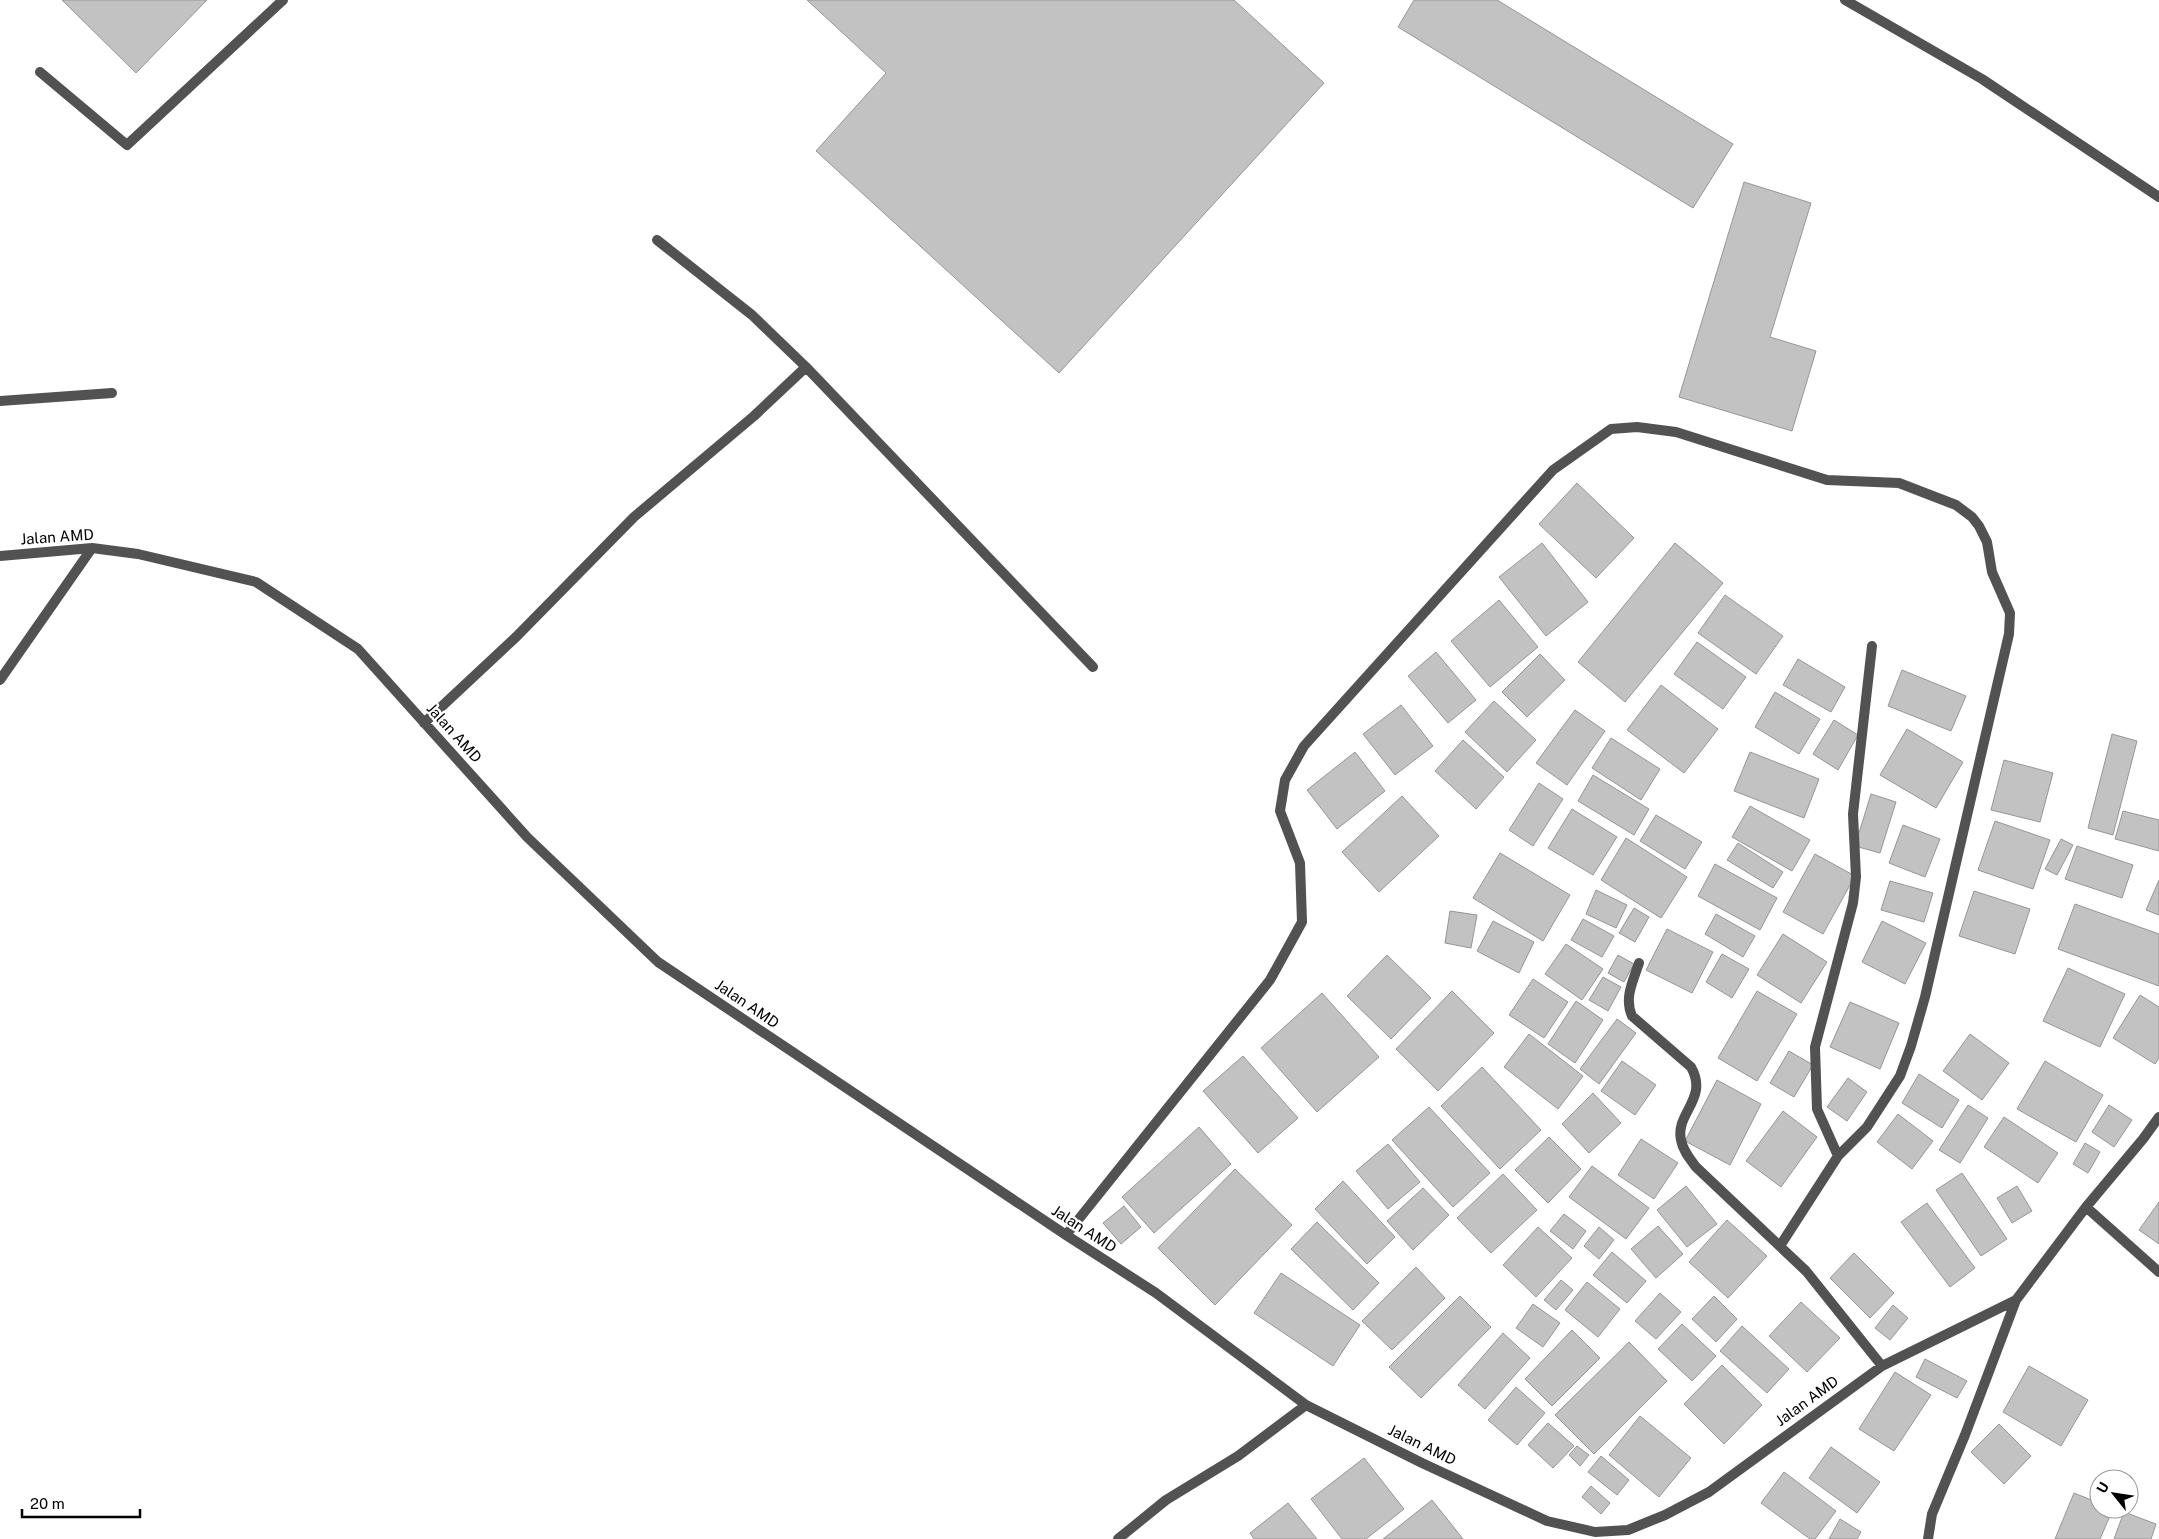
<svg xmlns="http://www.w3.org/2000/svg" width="2159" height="1539" viewBox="0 0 2159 1539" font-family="'Public Sans',sans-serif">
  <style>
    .building { fill: #c2c2c2; stroke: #969696 }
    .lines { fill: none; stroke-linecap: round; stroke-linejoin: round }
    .lane { stroke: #525252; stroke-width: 10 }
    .street { stroke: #525252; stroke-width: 10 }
    .labels { text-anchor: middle; stroke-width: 4.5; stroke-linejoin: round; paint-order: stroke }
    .street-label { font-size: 15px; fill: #000; stroke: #fff }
  </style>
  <rect width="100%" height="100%" fill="#fff"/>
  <!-- building -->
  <path class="building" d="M62 0H207L136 73Z
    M807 0H1234L1324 83 1059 373 816 151 886 73Z
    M1414 0H1497L1733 144 1693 208 1398 27Z
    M1744 182 1811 203 1770 337 1816 351 1792 431 1679 397Z
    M1577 483 1634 538 1596 578 1539 524Z
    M1542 543 1588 602 1546 636 1499 577Z
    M1675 543 1723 583 1625 702 1578 662Z
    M1725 595 1783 636 1756 674 1698 633Z
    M1499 600 1538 647 1490 687 1451 641Z
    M1697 642 1746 677 1723 709 1674 674Z
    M1436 652 1476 700 1448 723 1408 676Z
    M1540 654 1565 680 1527 717 1502 692Z
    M1798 659 1845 687 1831 712 1783 685Z
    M1902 670 1966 696 1951 731 1888 706Z
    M1661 685 1718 729 1684 773 1627 730Z
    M1775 692 1820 719 1799 754 1755 727Z
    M1494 701 1536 740 1507 772 1465 732Z
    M1401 705 1433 746 1395 775 1363 734Z
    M1575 710 1605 731 1567 785 1536 763Z
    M1834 720 1858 735 1838 770 1813 754Z
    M1907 729 1963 762 1936 808 1880 775Z
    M2112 734 2137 741 2113 835 2088 828Z
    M1611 738 1660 769 1641 800 1592 768Z
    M1463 740 1504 777 1476 809 1435 771Z
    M1355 752 1385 791 1337 829 1307 790Z
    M1750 752 1819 779 1804 818 1734 791Z
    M2004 760 2053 773 2040 822 1991 810Z
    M1593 775 1649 809 1634 835 1578 801Z
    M1539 783 1563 799 1533 846 1509 830Z
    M1871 794 1896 802 1880 853 1855 846Z
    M1402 796 1439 836 1379 892 1342 852Z
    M1750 806 1810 840 1792 871 1732 837Z
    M1572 809 1617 837 1593 875 1548 848Z
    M2123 811 2159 820V851L2115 839Z
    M1656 815 1702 842 1685 869 1640 841Z
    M1995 821 2050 840 2033 889 1978 870Z
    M1903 825 1940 839 1925 877 1889 863Z
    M1626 838 1687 877 1661 918 1601 880Z
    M2061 839 2073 845 2057 875 2045 869Z
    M1738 843 1783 872 1773 888 1727 860Z
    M2077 846 2133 865 2122 898 2065 879Z
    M1500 853 1570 895 1543 941 1473 898Z
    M1815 854 1855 876 1823 934 1783 912Z
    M1715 864 1777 898 1760 930 1698 896Z
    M2159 880V915L2146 910Z
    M1890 881 1933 893 1924 922 1881 910Z
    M1596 890 1627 905 1616 928 1586 914Z
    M1974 891 2030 909 2015 954 1959 936Z
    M2075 904 2159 934V986L2058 949Z
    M1634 908 1649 917 1635 942 1619 933Z
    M1450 911 1477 915 1471 948 1445 943Z
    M1716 914 1755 936 1743 957 1705 934Z
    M1583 919 1614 936 1602 957 1571 940Z
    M1493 921 1534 942 1519 973 1477 951Z
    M1882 921 1926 943 1905 984 1862 962Z
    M1667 929 1713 952 1692 993 1646 970Z
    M1783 934 1827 962 1801 1003 1757 975Z
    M1566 944 1603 969 1582 1000 1545 974Z
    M1722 954 1749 969 1732 998 1706 982Z
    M1387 955 1431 998 1391 1039 1347 996Z
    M1618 955 1634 964 1624 982 1608 973Z
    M2068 968 2125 994 2100 1047 2043 1021Z
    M1603 977 1621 987 1608 1011 1589 1000Z
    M1533 979 1568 1002 1544 1038 1509 1015Z
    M1452 991 1494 1033 1438 1091 1396 1049Z
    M1757 991 1797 1014 1757 1081 1718 1058Z
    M1322 993 1379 1057 1317 1112 1261 1048Z
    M2140 995 2159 1007V1058L2155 1064 2113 1038Z
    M1576 1001 1603 1020 1575 1063 1548 1044Z
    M1850 1002 1899 1023 1880 1069 1830 1047Z
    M1617 1019 1636 1033 1599 1084 1580 1069Z
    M1529 1034 1583 1076 1558 1109 1504 1067Z
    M1970 1034 2009 1063 1982 1100 1943 1071Z
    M1789 1051 1813 1065 1794 1097 1770 1083Z
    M1243 1056 1298 1118 1258 1153 1203 1091Z
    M1622 1061 1656 1085 1635 1115 1601 1091Z
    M2045 1061 2103 1095 2076 1142 2017 1109Z
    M1482 1067 1541 1130 1500 1169 1441 1106Z
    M1919 1074 1959 1100 1942 1128 1902 1103Z
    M1848 1078 1867 1092 1847 1121 1827 1107Z
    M1717 1080 1761 1104 1730 1165 1685 1141Z
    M1593 1093 1621 1123 1589 1153 1562 1124Z
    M1968 1105 1988 1118 1960 1163 1939 1150Z
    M2109 1105 2132 1120 2114 1147 2092 1132Z
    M1429 1107 1490 1173 1453 1207 1392 1140Z
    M1783 1111 1817 1137 1781 1187 1746 1161Z
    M1898 1114 1933 1141 1912 1169 1877 1142Z
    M2004 1117 2058 1153 2038 1183 1984 1147Z
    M1199 1127 1231 1164 1154 1233 1122 1197Z
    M1549 1137 1581 1169 1548 1203 1515 1170Z
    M1641 1139 1678 1163 1654 1199 1618 1175Z
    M2085 1143 2100 1152 2088 1173 2073 1164Z
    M1388 1144 1420 1182 1388 1209 1356 1171Z
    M1592 1166 1649 1208 1626 1239 1569 1197Z
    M1235 1169 1292 1225 1215 1305 1158 1248Z
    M1962 1173 2007 1239 1981 1256 1936 1190Z
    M1503 1174 1537 1210 1491 1253 1457 1218Z
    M1343 1181 1395 1237 1367 1264 1315 1209Z
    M1686 1186 1717 1224 1687 1247 1657 1210Z
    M2017 1186 2032 1211 2012 1223 1997 1198Z
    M1423 1188 1449 1215 1413 1250 1387 1221Z
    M2159 1202V1244L2139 1230Z
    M1927 1203 1975 1268 1950 1287 1901 1222Z
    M1124 1206 1141 1227 1121 1244 1103 1223Z
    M1564 1214 1586 1231 1573 1249 1550 1231Z
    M1727 1220 1767 1256 1728 1298 1689 1262Z
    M1317 1222 1379 1283 1353 1310 1291 1249Z
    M1658 1226 1683 1254 1656 1278 1631 1249Z
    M1538 1227 1572 1258 1536 1297 1503 1265Z
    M1599 1227 1614 1240 1599 1259 1584 1246Z
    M1612 1252 1646 1281 1627 1303 1593 1275Z
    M1854 1253 1894 1293 1870 1318 1830 1278Z
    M1416 1267 1445 1298 1392 1350 1362 1321Z
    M1281 1273 1360 1325 1333 1366 1254 1313Z
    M1561 1280 1573 1290 1556 1310 1544 1300Z
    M1587 1282 1620 1309 1598 1337 1565 1310Z
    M1660 1293 1681 1312 1656 1339 1635 1321Z
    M1460 1296 1491 1327 1421 1398 1389 1367Z
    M1714 1296 1737 1319 1716 1342 1692 1319Z
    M1801 1302 1840 1338 1807 1372 1769 1336Z
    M1533 1304 1560 1323 1543 1347 1516 1328Z
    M1893 1305 1908 1318 1890 1340 1875 1328Z
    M1682 1324 1716 1356 1692 1381 1658 1349Z
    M1742 1326 1789 1369 1767 1393 1720 1351Z
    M1572 1330 1600 1358 1552 1406 1525 1379Z
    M1503 1333 1530 1358 1485 1409 1458 1385Z
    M1629 1342 1667 1381 1594 1454 1555 1415Z
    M1925 1359 1967 1381 1957 1398 1916 1377Z
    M1722 1365 1762 1405 1724 1444 1684 1404Z
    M2029 1366 2088 1400 2061 1446 2003 1412Z
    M1895 1372 1931 1395 1894 1451 1859 1429Z
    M1516 1387 1545 1413 1517 1445 1488 1420Z
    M1640 1416 1691 1458 1659 1497 1609 1455Z
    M1548 1423 1574 1446 1553 1468 1528 1445Z
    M1999 1424 2031 1456 2004 1484 1971 1452Z
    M1577 1446 1589 1455 1580 1466 1569 1455Z
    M1831 1447 1880 1482 1857 1513 1809 1478Z
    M1601 1456 1629 1480 1617 1495 1588 1472Z
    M1364 1458 1404 1509 1366 1539H1342L1311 1499Z
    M1784 1472 1836 1511 1815 1539H1810L1761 1503Z
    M1591 1486 1610 1503 1601 1514 1582 1497Z
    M2074 1493 2099 1503V1509H2113L2100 1539H2055Z
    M1432 1500 1463 1539H1383Z
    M1288 1503 1317 1539H1254L1250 1533Z
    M2124 1512 2156 1524 2151 1539H2114Z
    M1840 1519 1861 1532 1857 1539H1829Z"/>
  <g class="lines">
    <!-- lane -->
    <path class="lane" d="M1845 0 1982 79 2159 197
      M40 72 127 145 283 0"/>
    <!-- street -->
    <path class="street" d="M806 367 1093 667
      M0 401 112 393
      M0 556 92 548 138 554 256 582 358 649 527 837 658 962 1066 1235 1156 1293 1306 1405 1422 1463 1547 1521 1595 1532 1628 1530 1665 1515 1709 1492 1882 1366 2016 1300 2086 1207 2143 1139 2159 1117
      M0 680 92 548
      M424 723 516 637 634 517 754 416 806 367 752 315 657 240
      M1639 963C1633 981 1624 998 1632 1016L1691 1067C1709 1099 1675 1113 1681 1140 1683 1151 1690 1159 1696 1167L1806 1271 1882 1366
      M1838 1156 1817 1109 1815 1047 1853 903 1856 877 1853 814 1872 646
      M2086 1207 2159 1272
      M1066 1235 1270 980 1302 922 1300 863 1280 811 1285 780 1304 746 1553 470 1611 429 1637 427 1676 432 1827 480 1899 483 1956 505 1972 517 1979 526 1987 542 1992 572 2010 613 2009 634 1925 997 1911 1046 1900 1076 1867 1127 1838 1156 1780 1246
      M1118 1539 1166 1500 1238 1456 1306 1405
      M1928 1539 1932 1514 1965 1435 2016 1300"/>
  </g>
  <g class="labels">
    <!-- street labels -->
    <g class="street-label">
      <text transform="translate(57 537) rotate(-4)" y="5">Jalan AMD</text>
      <text transform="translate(454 733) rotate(48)" y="5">Jalan AMD</text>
      <text transform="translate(747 1004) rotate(34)" y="5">Jalan AMD</text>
      <text transform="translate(1084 1229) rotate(33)" y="5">Jalan AMD</text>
      <text transform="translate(1807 1401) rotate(-36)" y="5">Jalan AMD</text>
      <text transform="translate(1422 1445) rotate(26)" y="5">Jalan AMD</text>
    </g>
  </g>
  <!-- north arrow -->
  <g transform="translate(2114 1494) rotate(300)"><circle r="24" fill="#ffffff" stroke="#999999"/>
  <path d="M0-4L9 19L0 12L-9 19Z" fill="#000000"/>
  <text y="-8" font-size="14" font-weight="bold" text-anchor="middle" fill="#000000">U</text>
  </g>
  <!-- scale -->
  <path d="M22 1509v8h118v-8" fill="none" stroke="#000000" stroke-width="2.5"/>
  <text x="30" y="1509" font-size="15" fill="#000000" stroke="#ffffff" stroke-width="4" paint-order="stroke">20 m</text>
</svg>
